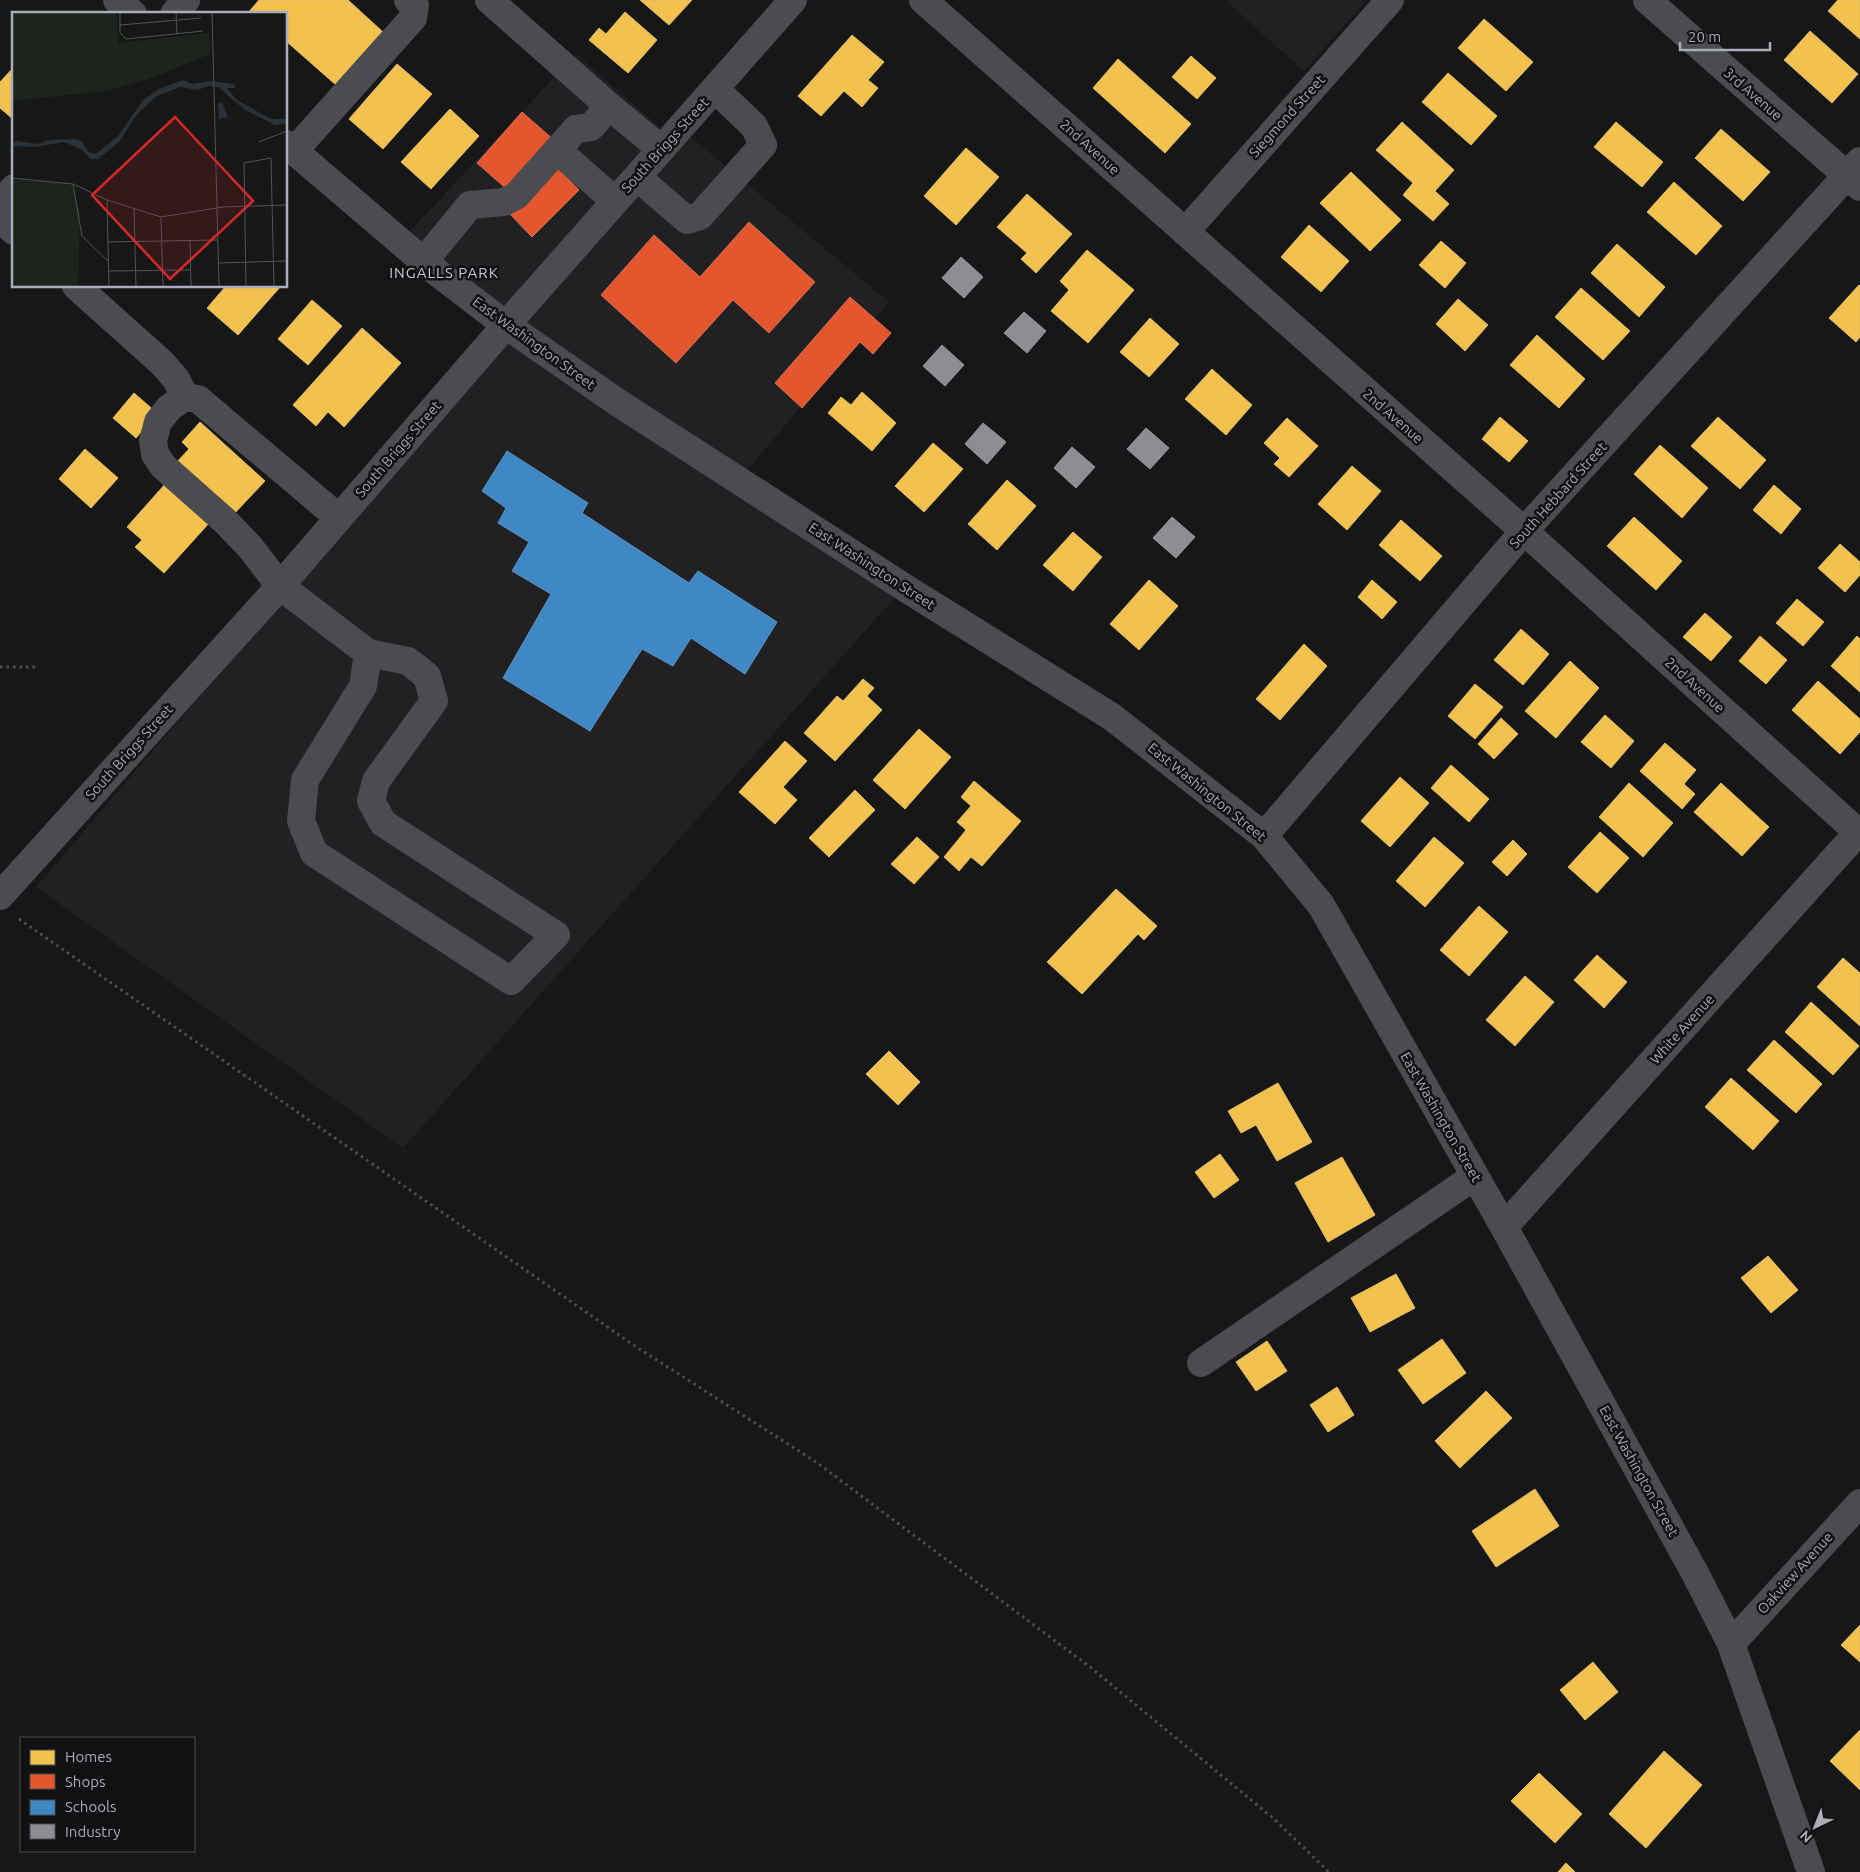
<svg xmlns="http://www.w3.org/2000/svg" width="1860" height="1872" viewBox="0 0 1860 1872" font-family="Ubuntu,sans-serif">
  <style>
    .built { fill: #212123 }
    .homes { fill: #f2c14e; stroke: #dcbb6e }
    .shops { fill: #e4572e; stroke: #d27157 }
    .schools { fill: #3f88c5; stroke: #5e93c1 }
    .industry { fill: #8d8d92; stroke: #95979d }
    .lines { fill: none; stroke-linecap: round; stroke-linejoin: round }
    .path { stroke: #4d4e52; stroke-width: 3; stroke-dasharray: 2.5 4; stroke-linecap: butt }
    .minor { stroke: #4b4c50; stroke-width: 28 }
    .labels { text-anchor: middle; stroke-width: 5; stroke-linejoin: round; paint-order: stroke }
    .street-label { font-size: 14px; fill: #a8adb8; stroke: #111113 }
    .neighbourhood-label { font-size: 15px; letter-spacing: 1px; fill: #c9ccd4; stroke: #111113 }
    .inset-road { fill: none; stroke: #515357; stroke-width: 1 }
    .view { fill: #d62828; fill-opacity: 0.15; stroke: #d62828; stroke-width: 2.5 }
    .inset-edge { fill: none; stroke: #a8adb8; stroke-width: 2.5 }
  </style>
  <rect width="100%" height="100%" fill="#171717"/>
  <!-- built -->
  <path class="built" d="M1225 0H1367L1304 71Z
    M576 54 681 146 691 137 889 302 735 485 899 593 403 1148 36 887 507 337 396 246Z"/>
  <!-- homes -->
  <path class="homes" d="M259 0H348L383 32 336 85 286 41V14H247Z
    M640 0H692L669 25Z
    M1838 0H1860V39L1828 11Z
    M625 12 657 40 628 73 589 40 599 28 606 34Z
    M1484 19 1533 62 1506 91 1458 48Z
    M1810 31 1858 74 1832 103 1784 60Z
    M852 35 884 62 868 80 878 88 862 107 844 91 821 116 798 96Z
    M1191 56 1216 78 1197 99 1172 77Z
    M1118 59 1191 124 1165 153 1093 88Z
    M397 64 432 94 383 149 349 119Z
    M14 67V120L0 108V82Z
    M1448 73 1497 116 1471 145 1422 102Z
    M450 109 479 136 431 189 401 162Z
    M1402 122 1454 170 1435 191 1449 204 1433 221 1403 195 1413 183 1376 150Z
    M1616 122 1663 162 1642 187 1594 147Z
    M1721 129 1770 172 1743 201 1695 158Z
    M966 148 999 177 956 225 924 196Z
    M1351 172 1401 220 1370 251 1320 203Z
    M1674 182 1722 226 1696 255 1647 212Z
    M1027 194 1072 234 1036 273 1021 259 1027 253 997 227Z
    M1309 225 1349 261 1321 292 1281 257Z
    M1441 241 1466 263 1445 288 1419 265Z
    M1617 244 1665 287 1639 317 1591 273Z
    M1087 250 1134 290 1088 343 1051 311 1069 290 1060 281Z
    M1859 285 1860 286V337L1856 342 1829 318Z
    M226 286H281L238 335 207 308Z
    M1581 288 1630 331 1603 360 1555 317Z
    M1458 299 1488 325 1465 351 1436 324Z
    M312 300 342 326 308 365 278 339Z
    M1150 318 1179 344 1149 377 1120 352Z
    M362 328 401 363 344 427 328 412 316 426 293 405Z
    M1537 335 1585 379 1559 408 1510 365Z
    M1212 369 1252 405 1226 435 1185 399Z
    M862 392 896 423 872 451 828 413 841 397 851 405Z
    M134 393 157 413 136 438 113 418Z
    M1500 417 1528 441 1509 462 1482 439Z
    M1718 417 1766 460 1740 489 1691 446Z
    M1287 418 1318 446 1289 477 1274 464 1280 458 1264 443Z
    M200 422 265 481 233 515 176 463 189 449 182 442Z
    M933 443 963 469 924 512 895 486Z
    M1660 445 1708 488 1682 518 1634 474Z
    M85 449 118 478 91 508 59 479Z
    M1352 466 1381 491 1347 530 1318 504Z
    M1007 480 1036 506 997 550 968 524Z
    M166 483 210 522 164 573 135 547 142 540 127 527Z
    M1774 485 1801 509 1781 534 1753 510Z
    M1634 517 1682 561 1656 590 1607 546Z
    M1401 520 1442 556 1420 581 1379 545Z
    M1073 532 1102 557 1073 591 1043 565Z
    M1840 544 1860 562V575L1845 592 1818 568Z
    M1149 580 1178 606 1139 650 1110 624Z
    M1372 580 1397 602 1382 619 1358 597Z
    M1797 599 1824 622 1803 646 1776 623Z
    M1705 613 1732 637 1711 661 1683 637Z
    M1521 629 1549 654 1523 685 1494 660Z
    M1760 636 1787 660 1766 684 1739 661Z
    M1857 636 1860 639V692L1831 666Z
    M1304 644 1327 666 1280 720 1256 699Z
    M1570 661 1599 688 1556 738 1525 711Z
    M863 679 874 688 867 696 882 710 835 761 804 733 837 696 843 701Z
    M1818 681 1860 719V732L1840 754 1792 710Z
    M1475 684 1503 707 1475 739 1448 716Z
    M1605 715 1634 741 1611 768 1581 742Z
    M1501 718 1518 734 1494 759 1478 744Z
    M919 729 951 757 905 809 873 780Z
    M785 741 807 761 783 787 797 800 775 824 739 792Z
    M1665 743 1696 770 1684 784 1695 794 1682 809 1640 771Z
    M1451 765 1489 799 1469 822 1431 788Z
    M1400 777 1429 803 1390 847 1361 821Z
    M974 781 1021 821 982 866 971 857 959 871 944 857 966 830 957 822 971 806 961 797Z
    M1629 783 1673 823 1643 857 1599 817Z
    M1721 783 1769 827 1742 856 1694 812Z
    M855 790 875 810 829 857 809 838Z
    M1600 832 1629 858 1597 893 1568 867Z
    M917 837 939 857 914 884 891 864Z
    M1434 837 1464 863 1425 907 1396 881Z
    M1513 840 1527 854 1507 876 1492 862Z
    M1116 889 1157 926 1144 940 1138 934 1082 994 1047 962Z
    M1479 906 1508 932 1469 976 1440 950Z
    M1597 955 1627 982 1604 1008 1574 980Z
    M1843 958 1860 973V1026L1817 987Z
    M1525 976 1554 1002 1515 1046 1486 1020Z
    M1811 1002 1859 1046 1833 1075 1785 1032Z
    M1774 1040 1822 1084 1796 1113 1747 1070Z
    M889 1051 920 1082 898 1105 866 1074Z
    M1731 1078 1779 1121 1753 1150 1705 1107Z
    M1278 1083 1312 1142 1277 1161 1256 1125 1241 1133 1228 1111Z
    M1220 1154 1239 1180 1214 1198 1195 1172Z
    M1342 1157 1375 1215 1328 1242 1295 1183Z
    M1768 1256 1798 1290 1771 1313 1741 1278Z
    M1396 1274 1415 1308 1370 1332 1351 1298Z
    M1442 1339 1466 1373 1423 1404 1398 1370Z
    M1267 1341 1287 1371 1256 1391 1236 1362Z
    M1337 1387 1354 1415 1328 1432 1310 1405Z
    M1486 1391 1512 1418 1460 1468 1435 1441Z
    M1535 1489 1559 1526 1496 1567 1472 1531Z
    M1860 1625V1662L1841 1645Z
    M1593 1662 1618 1692 1585 1720 1560 1690Z
    M1860 1730V1790L1830 1761Z
    M1664 1751 1702 1785 1646 1848 1609 1814Z
    M1539 1773 1582 1814 1555 1843 1511 1801Z
    M1566 1863 1575 1872H1558Z"/>
  <!-- shops -->
  <path class="shops" d="M522 112 555 141 510 192 477 163Z
    M553 163 579 190 532 237 506 210Z
    M749 222 815 282 769 333 733 300 676 363 601 295 654 235 700 277Z
    M850 297 891 333 873 354 860 342 802 408 775 383Z"/>
  <!-- schools -->
  <path class="schools" d="M507 451 588 503 582 513 689 583 698 571 777 622 745 674 691 638 673 666 642 649 590 731 503 678 551 594 512 571 529 542 498 523 506 508 482 491Z"/>
  <!-- industry -->
  <path class="industry" d="M961 257 983 277 964 298 942 278Z
    M1024 312 1046 331 1027 353 1004 333Z
    M942 345 964 365 945 386 923 366Z
    M983 423 1006 442 987 464 965 444Z
    M1146 428 1169 448 1150 469 1127 449Z
    M1072 447 1095 467 1076 488 1054 468Z
    M1172 517 1195 537 1176 558 1153 538Z"/>
  <g class="lines">
    <!-- path -->
    <path class="path" d="M0 667H36
      M19 919 635 1346 816 1462 1090 1667 1273 1818 1329 1872"/>
    <!-- minor -->
    <path class="minor" d="M117 0 133 14
      M489 0 609 106 661 149
      M923 0 1524 531 1860 834
      M1647 0 1860 187
      M174 14 186 0
      M286 144 430 267 506 325 617 402 910 591 1112 717 1264 836 1321 905 1504 1227 1696 1575 1731 1644 1811 1872
      M557 150 615 201
      M294 151 413 18 415 6 408 0
      M637 177 687 220 700 216 763 145 754 126 715 89
      M0 203 14 188
      M0 219 14 231
      M1185 232 1390 0
      M424 261 470 205 504 202 516 196 576 129 591 127 609 106
      M76 286 162 363 176 379 185 397
      M339 518 198 399 185 397 169 408 158 422 153 441 155 454 163 466 225 521 250 547 280 586 368 653 408 661 427 676 434 701 376 781 371 801 383 823 556 935 511 981 314 853 301 821 305 780 363 686 368 653
      M1264 836 1524 531 1860 161
      M0 896 280 586 506 325 793 0
      M1504 1227 1860 830
      M1201 1363 1475 1176
      M1731 1644 1860 1503"/>
  </g>
  <g class="labels">
    <!-- street labels -->
    <g class="street-label">
      <text transform="translate(1753 94) rotate(41)" y="5">3rd Avenue</text>
      <text transform="translate(1287 116) rotate(-48)" y="5">Siegmond Street</text>
      <text transform="translate(665 145) rotate(-48)" y="5">South Briggs Street</text>
      <text transform="translate(1090 147) rotate(42)" y="5">2nd Avenue</text>
      <text transform="translate(534 343) rotate(36)" y="5">East Washington Street</text>
      <text transform="translate(1393 416) rotate(41)" y="5">2nd Avenue</text>
      <text transform="translate(398 449) rotate(-49)" y="5">South Briggs Street</text>
      <text transform="translate(1558 495) rotate(-48)" y="5">South Hebbard Street</text>
      <text transform="translate(872 566) rotate(33)" y="5">East Washington Street</text>
      <text transform="translate(1695 685) rotate(42)" y="5">2nd Avenue</text>
      <text transform="translate(129 752) rotate(-48)" y="5">South Briggs Street</text>
      <text transform="translate(1207 792) rotate(39)" y="5">East Washington Street</text>
      <text transform="translate(1682 1029) rotate(-48)" y="5">White Avenue</text>
      <text transform="translate(1441 1117) rotate(60)" y="5">East Washington Street</text>
      <text transform="translate(1639 1471) rotate(61)" y="5">East Washington Street</text>
      <text transform="translate(1795 1573) rotate(-48)" y="5">Oakview Avenue</text>
    </g>
    <!-- neighbourhood labels -->
    <g class="neighbourhood-label">
      <text x="444" y="278">INGALLS PARK</text>
    </g>
  </g>
  <!-- overview -->
  <g transform="translate(12 12)">
    <rect width="275" height="275" fill="#171717"/>
    <path d="M0 0H105L106 31 197 21 198 42 147 63 95 79 0 89ZM0 167 60 172 68 202 66 275H0Z" fill="#1d241e"/>
    <path d="M171 68 181 72 199 69 222 72 224 76H215L225 88 259 107H275V112L263 113 233 98 206 75 197 74 185 78 168 75 145 84 126 101 107 130 86 147H79L70 138 52 130 23 135 0 134 4 129 26 132 36 128 63 127 69 129 78 141 84 142 106 124 131 88 147 77ZM210 90 216 105 207 107 206 92Z" fill="#2a3239"/>
    <path class="inset-road" d="M108 0V21L114 27 191 19M164 0 165 22M200 0 207 275M108 13 189 6M247 130 275 119M0 166 61 172 95 188 149 205 211 195 275 193M61 172 70 224 96 249M95 188 97 275M122 197 124 275M149 205 151 275M178 228 179 275M95 230 206 228M206 251 275 249M96 259 179 258M234 275 232 151 259 146 262 275"/>
    <path class="view" d="M163 105 241 189 158 267 80 183Z"/>
    <rect width="275" height="275" class="inset-edge"/>
  </g>
  <!-- legend -->
  <rect x="20" y="1737" width="175" height="115" fill="#111113" stroke="#4d4f55"/>
  <rect x="30" y="1750" width="25" height="15" fill="#f2c14e" stroke="#4d4f55"/>
  <text x="65" y="1762" font-size="15" fill="#a8adb8">Homes</text>
  <rect x="30" y="1774" width="25" height="15" fill="#e4572e" stroke="#4d4f55"/>
  <text x="65" y="1787" font-size="15" fill="#a8adb8">Shops</text>
  <rect x="30" y="1800" width="25" height="15" fill="#3f88c5" stroke="#4d4f55"/>
  <text x="65" y="1812" font-size="15" fill="#a8adb8">Schools</text>
  <rect x="30" y="1824" width="25" height="15" fill="#8d8d92" stroke="#4d4f55"/>
  <text x="65" y="1837" font-size="15" fill="#a8adb8">Industry</text>
  <!-- north arrow -->
  <g transform="translate(1815 1827) rotate(223)" stroke="#111113" stroke-width="4" paint-order="stroke">
  <path d="M0-4L9 19L0 12L-9 19Z" fill="#a8adb8"/>
  <text y="-8" font-size="14" font-weight="bold" text-anchor="middle" fill="#a8adb8">N</text>
  </g>
  <!-- scale -->
  <path d="M1680 42v8h90v-8" fill="none" stroke="#a8adb8" stroke-width="2.5"/>
  <text x="1688" y="42" font-size="15" fill="#a8adb8" stroke="#111113" stroke-width="4" paint-order="stroke">20 m</text>
</svg>
